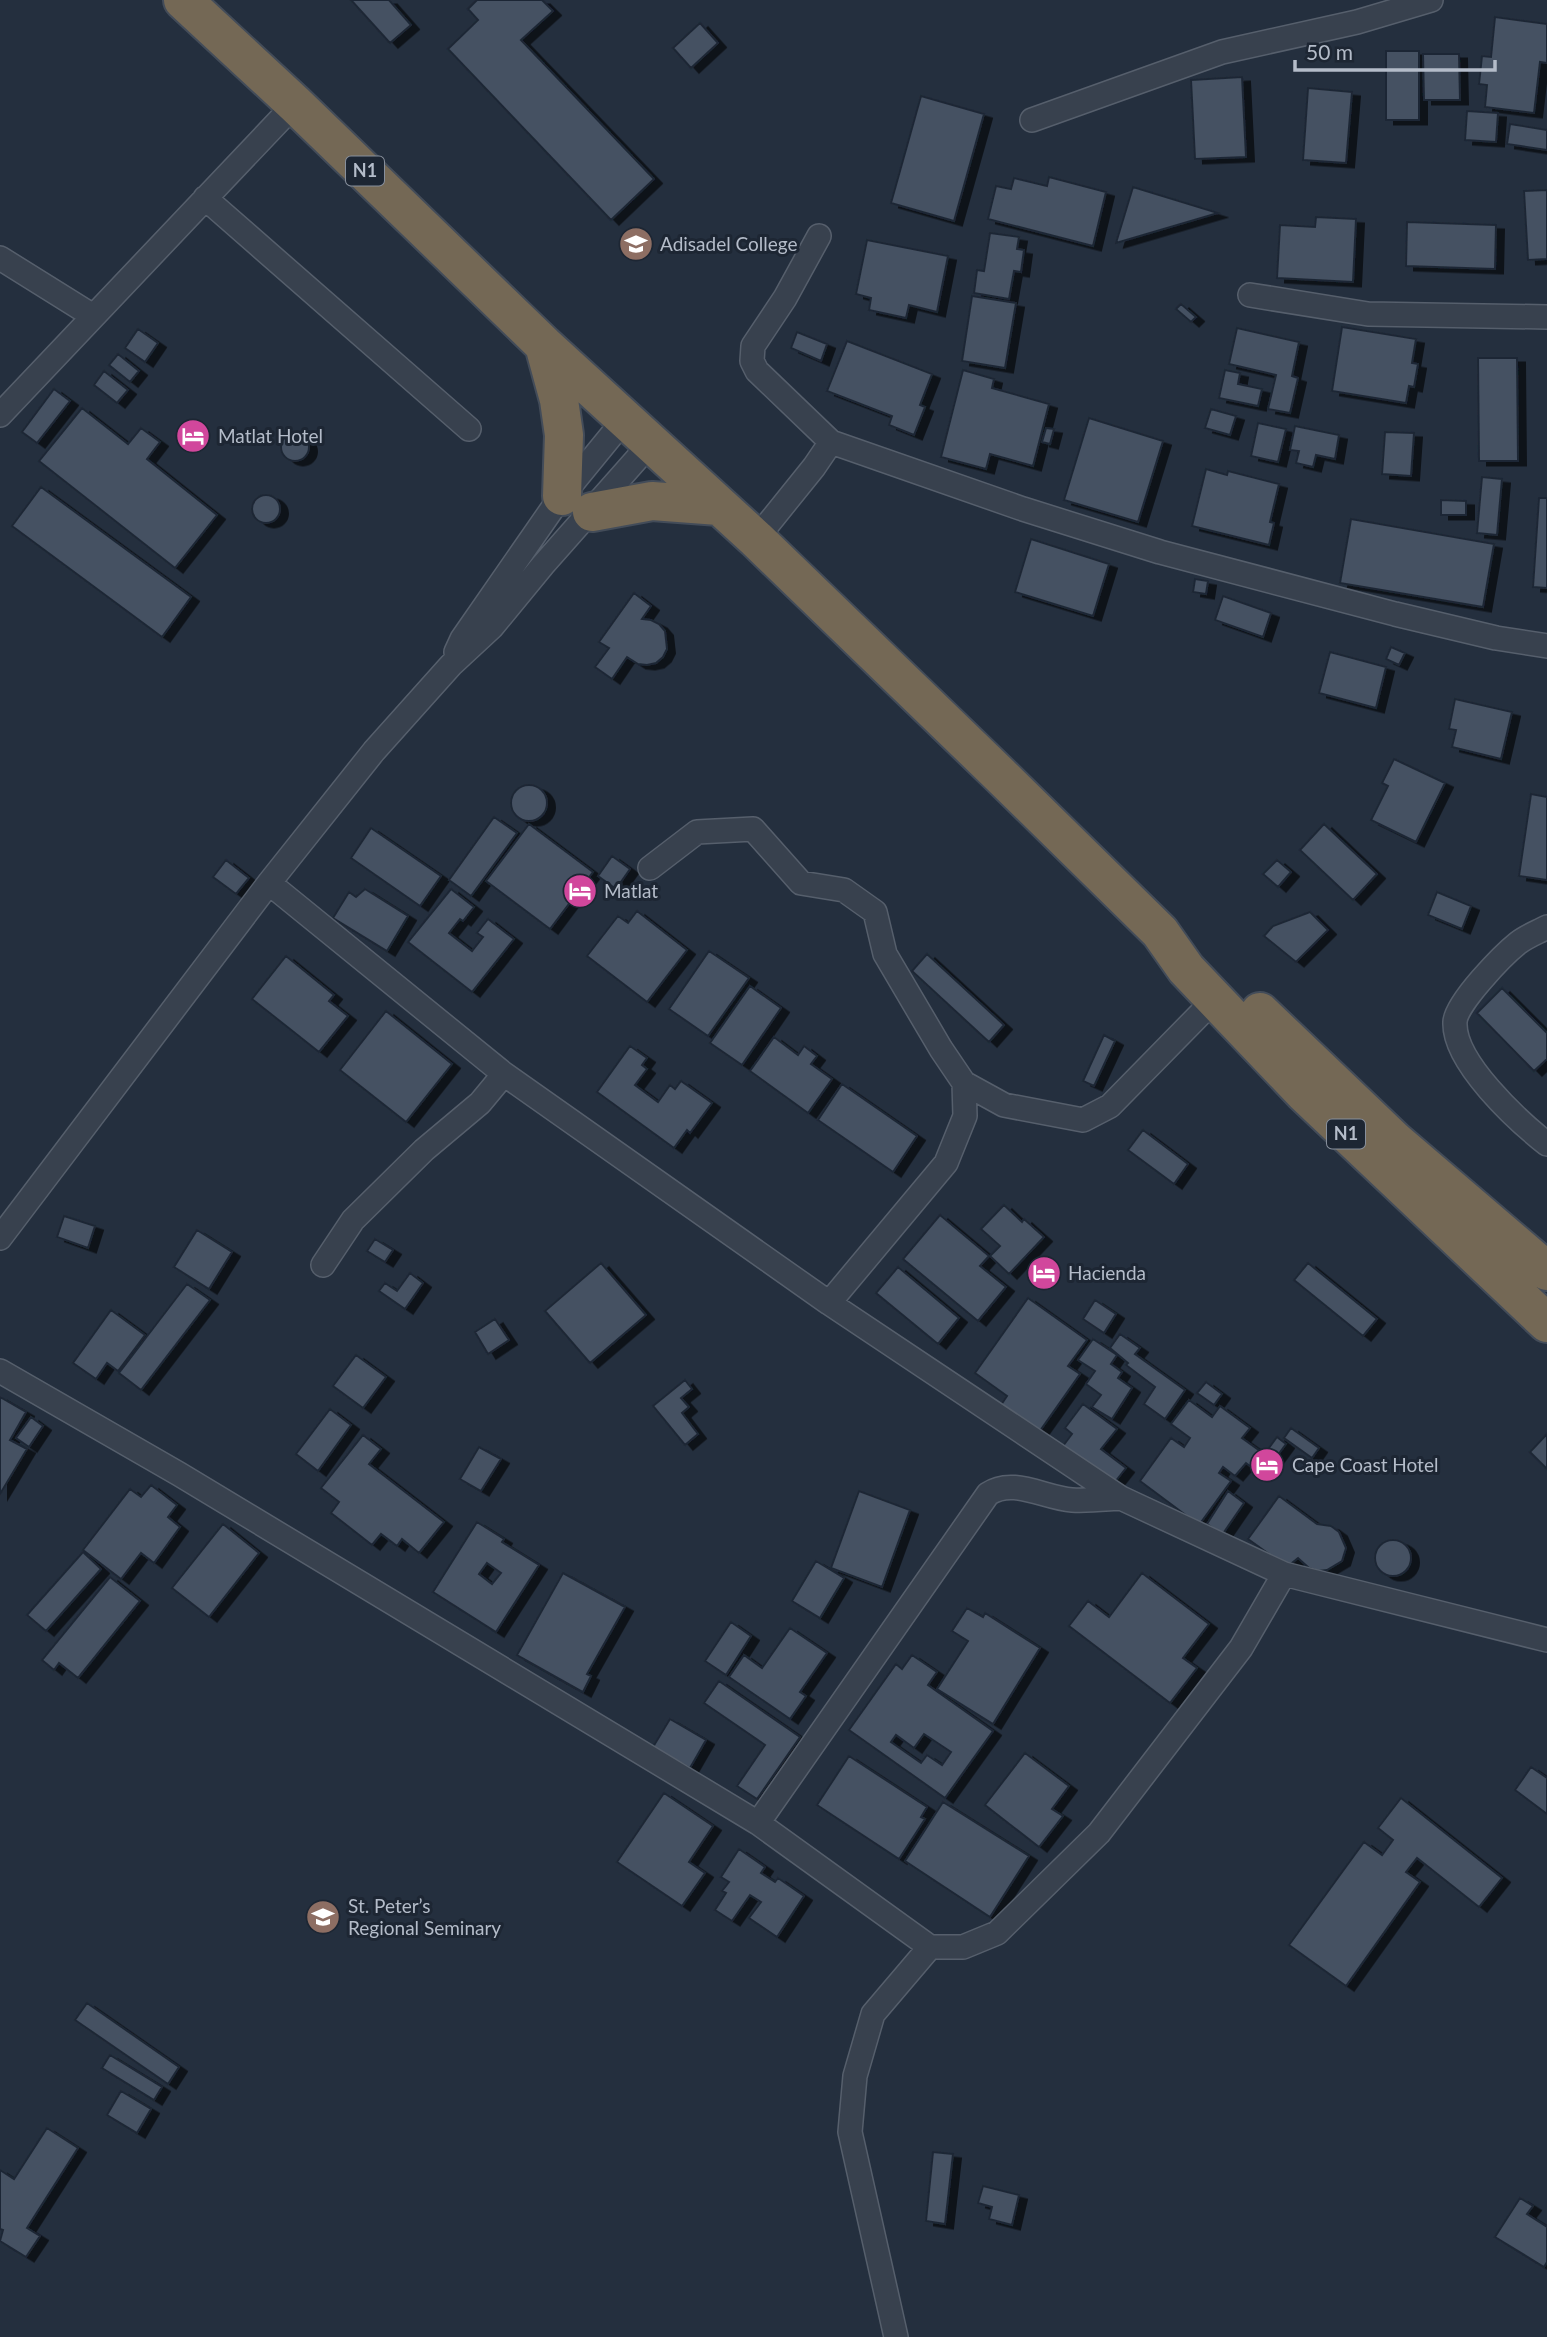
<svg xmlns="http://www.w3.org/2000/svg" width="1547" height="2337" viewBox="0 0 1547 2337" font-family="Lato,sans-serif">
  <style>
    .building { fill: #455162; stroke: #1f2835; stroke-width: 2; fill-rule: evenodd; filter: url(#shadow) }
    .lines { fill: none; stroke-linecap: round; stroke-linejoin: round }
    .street-casing { stroke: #565f6c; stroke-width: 26 }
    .highway-casing { stroke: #434c59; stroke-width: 42 }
    .street { stroke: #38414e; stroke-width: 23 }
    .highway { stroke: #746855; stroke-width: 38 }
    .labels { text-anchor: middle; stroke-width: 6; stroke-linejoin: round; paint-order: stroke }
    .shield { fill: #1d2633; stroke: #878f9c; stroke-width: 2 }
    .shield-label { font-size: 18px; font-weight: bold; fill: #b4bcc9 }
    .poi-label { font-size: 19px; fill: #b4bcc9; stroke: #1d2633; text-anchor: start }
  </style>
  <defs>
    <filter id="shadow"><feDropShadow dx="8" dy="4.5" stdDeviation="0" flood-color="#0009"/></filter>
  </defs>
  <rect width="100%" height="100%" fill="#242f3e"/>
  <!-- building -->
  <path class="building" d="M351 0H389L411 25 390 43Z
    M477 0H542L553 11 521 40 654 179 611 220 448 49 478 20 468 9Z
    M1495 17 1547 24V63L1540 62 1534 113 1485 107 1487 85 1479 84 1482 56 1491 57Z
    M700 23 718 43 691 68 673 48Z
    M1386 51H1419V120H1386Z
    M1423 54H1459L1460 100H1424Z
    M1242 77 1246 157 1195 159 1191 80Z
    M1308 88 1352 92 1346 163 1303 160Z
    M921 96 984 114 954 221 891 203Z
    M1467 111 1498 113 1496 142 1465 140Z
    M1510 124 1547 130V150L1507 144Z
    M1049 177 1106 192 1093 246 988 219 996 186 1011 189 1014 178 1047 186Z
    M1133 187 1218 213 1116 243Z
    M1547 190V259L1528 260 1524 191Z
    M1316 217 1356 219 1353 282 1277 278 1280 225 1315 227Z
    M1407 222 1496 225 1495 269 1406 266Z
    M990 233 1019 237 1017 249 1024 250 1021 272 1014 271 1009 299 974 293 977 270 984 271Z
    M867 240 948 256 937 312 909 305 906 318 869 310 871 298 856 294Z
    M972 296 1016 303 1005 368 962 361Z
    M1181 304 1196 317 1191 322 1176 309Z
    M1342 327 1416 339 1412 363 1418 364 1414 387 1409 386 1406 403 1332 391Z
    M1237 328 1299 342 1292 376 1298 378 1290 413 1268 409 1276 375 1229 364Z
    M138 329 158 343 145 362 125 348Z
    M797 332 827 344 821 361 791 348Z
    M847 341 932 374 920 405 925 407 914 435 889 425 892 416 827 391Z
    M118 354 139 371 130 382 109 365Z
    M1478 358H1517L1518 461H1479Z
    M963 370 994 379 992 388 1049 404 1033 466 990 454 986 469 941 457Z
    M1225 370 1240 373 1238 384 1262 389 1258 406 1219 398Z
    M104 371 128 390 117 403 94 385Z
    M54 389 70 401 37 443 22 432Z
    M82 408 128 444 141 428 160 442 147 459 217 515 175 568 39 461Z
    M1211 409 1236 416 1230 435 1205 428Z
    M1089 418 1163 441 1138 522 1064 500Z
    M1258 423 1286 429 1278 462 1251 456Z
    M1295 426 1339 435 1335 459 1316 455 1313 467 1296 463 1299 451 1290 450Z
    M1046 428 1054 429 1050 444 1042 442Z
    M1385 432 1414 433 1411 476 1382 474Z
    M281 447a14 14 0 1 1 28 0a14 14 0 1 1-28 0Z
    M1206 469 1227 475 1228 471 1279 484 1270 522 1274 523 1269 545 1192 526Z
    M1482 477 1502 479 1497 535 1477 533Z
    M41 487 191 597 162 637 12 526Z
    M252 509a14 14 0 1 1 28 0a14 14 0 1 1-28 0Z
    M1539 498H1547V588L1533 587Z
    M1441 500 1466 501V515H1441Z
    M1351 519 1494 544 1483 607 1340 583Z
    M1031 539 1109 564 1093 616 1015 592Z
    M1195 579 1208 581 1206 594 1193 592Z
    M634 593 651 606 642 619 651 620 659 624 665 631 667 649 663 657 656 663 647 665 638 664 627 657 612 679 595 667 609 648 599 642Z
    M1223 596 1271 613 1263 637 1215 620Z
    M1391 647 1405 653 1399 665 1386 659Z
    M1330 652 1386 667 1376 708 1319 693Z
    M1455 699 1512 712 1501 759 1452 747 1456 730 1449 729Z
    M1394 759 1445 783 1416 842 1371 820 1388 786 1382 783Z
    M511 803a18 18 0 1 1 36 0a18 18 0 1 1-36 0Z
    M1531 794 1547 797V880L1519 876Z
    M494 817 517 833 471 896 449 880Z
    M529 824 593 872 550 929 486 881Z
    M1324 824 1377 874 1353 900 1300 850Z
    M371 828 441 876 420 906 351 858Z
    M612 856 630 869 616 889 598 876Z
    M226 860 249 878 236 894 213 877Z
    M1277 860 1291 872 1278 887 1263 874Z
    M365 889 408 916 387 951 333 918 349 892 356 897Z
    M451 889 474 907 463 921 460 919 449 933 472 951 483 937 477 933 488 919 514 939 472 992 408 942Z
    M1437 892 1471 906 1462 929 1428 915Z
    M637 911 687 950 647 1002 587 956 618 916 628 923Z
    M1310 912 1328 930 1296 962 1264 936 1273 926Z
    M709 951 749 978 708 1036 669 1009Z
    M927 954 1004 1025 989 1042 912 971Z
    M286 956 334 995 329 1001 348 1016 319 1052 252 999Z
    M750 986 781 1008 742 1065 710 1043Z
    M1502 988 1547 1033V1059L1534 1071 1477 1013Z
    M386 1011 452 1064 406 1122 340 1070Z
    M1104 1035 1115 1041 1094 1086 1083 1081Z
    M774 1037 798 1055 804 1046 817 1056 811 1064 832 1079 808 1113 750 1071Z
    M630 1046 647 1058 642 1065 647 1069 635 1085 658 1102 670 1085 675 1089 681 1081 712 1103 690 1133 687 1130 674 1148 597 1092Z
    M842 1084 917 1136 893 1172 818 1120Z
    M1143 1130 1188 1164 1174 1184 1128 1150Z
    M1004 1205 1022 1222 1024 1219 1044 1237 1009 1274 990 1256 1000 1246 981 1229Z
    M940 1215 989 1256 980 1266 1006 1287 978 1321 903 1259Z
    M64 1216 95 1226 88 1248 57 1237Z
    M197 1230 232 1252 209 1289 174 1267Z
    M375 1239 393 1250 385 1262 367 1251Z
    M601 1263 646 1315 590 1363 545 1311Z
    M1308 1263 1377 1319 1363 1336 1294 1280Z
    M898 1267 959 1318 938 1344 876 1293Z
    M410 1273 423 1283 405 1309 379 1291 385 1283 397 1291Z
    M187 1284 210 1300 141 1390 119 1373Z
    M1028 1298 1087 1340 1068 1366 1080 1374 1037 1435 999 1408 1007 1396 975 1373Z
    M1095 1300 1116 1314 1104 1333 1083 1319Z
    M111 1310 145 1335 118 1371 107 1363 96 1379 73 1363Z
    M495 1319 509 1340 488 1354 475 1332Z
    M1120 1334 1140 1348 1135 1354 1185 1390 1165 1419 1144 1404 1155 1387 1126 1365 1128 1363 1110 1348Z
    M1093 1339 1117 1355 1111 1364 1122 1372 1118 1378 1132 1388 1112 1419 1092 1407 1101 1395 1086 1384 1095 1371 1078 1360Z
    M356 1355 386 1377 363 1408 333 1386Z
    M685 1380 692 1389 681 1398 689 1407 682 1413 698 1434 685 1445 653 1406Z
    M1206 1382 1222 1394 1214 1405 1197 1393Z
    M0 1397 26 1412 10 1440 27 1449 0 1494Z
    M1189 1400 1212 1417 1220 1406 1250 1428 1242 1438 1260 1451 1250 1466 1246 1463 1235 1476 1223 1467 1219 1473 1231 1481 1199 1525 1140 1481 1171 1438 1184 1447 1190 1438 1171 1424Z
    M1083 1404 1117 1429 1101 1449 1126 1468 1111 1487 1060 1450 1072 1434 1065 1428Z
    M330 1409 351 1425 318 1471 296 1454Z
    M31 1417 43 1426 29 1447 16 1438Z
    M1291 1428 1319 1448 1312 1458 1284 1438Z
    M1547 1434V1469L1530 1452Z
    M363 1435 381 1449 369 1464 444 1522 419 1553 402 1539 397 1546 381 1534 372 1545 331 1513 339 1502 321 1488Z
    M1277 1437 1286 1444 1264 1474 1255 1467Z
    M479 1447 501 1459 481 1491 460 1479Z
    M151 1485 177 1505 168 1517 180 1527 154 1563 141 1553 121 1579 83 1550 130 1489 141 1497Z
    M859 1491 910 1510 882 1587 831 1568Z
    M1228 1491 1244 1503 1222 1535 1207 1524Z
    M1279 1496 1317 1524 1331 1526 1339 1532 1346 1548 1342 1561 1327 1570 1318 1571 1309 1568 1298 1558 1287 1567 1248 1539Z
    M477 1522 504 1539 502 1542 539 1565 496 1632 433 1592ZM487 1563 501 1573 492 1584 479 1574Z
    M223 1524 259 1553 209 1617 172 1588Z
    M1375 1558a18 18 0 1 1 36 0a18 18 0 1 1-36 0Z
    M83 1552 101 1569 46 1631 27 1615Z
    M816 1561 844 1578 820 1618 792 1601Z
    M563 1573 625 1607 587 1674 591 1676 583 1692 517 1655Z
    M1142 1573 1209 1624 1183 1658 1197 1668 1170 1703 1069 1626 1088 1601 1109 1617Z
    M110 1577 140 1601 78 1678 59 1663 54 1670 42 1660Z
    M967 1608 983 1617 985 1613 1040 1648 993 1724 937 1689 968 1641 952 1631Z
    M731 1622 751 1636 726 1675 705 1661Z
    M790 1628 827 1653 800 1692 806 1696 790 1719 729 1677 744 1655 762 1668Z
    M912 1655 937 1672 928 1685 993 1731 945 1798 849 1730 896 1664 902 1669ZM924 1734 951 1752 942 1765 927 1755 921 1763 891 1742 896 1735 914 1748Z
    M719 1681 800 1737 757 1799 737 1786 765 1745 704 1703Z
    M670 1719 706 1740 690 1768 653 1747Z
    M1025 1753 1069 1786 1052 1809 1063 1816 1039 1847 985 1805Z
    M849 1756 927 1807 921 1817 925 1819 899 1859 817 1805Z
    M1531 1767 1547 1778V1814L1515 1790Z
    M664 1793 713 1826 689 1862 705 1873 682 1906 617 1862Z
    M1401 1798 1502 1878 1479 1907 1417 1858 1406 1872 1420 1882 1346 1986 1289 1945 1364 1842 1382 1855 1393 1840 1378 1828Z
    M943 1802 1029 1856 990 1917 905 1861Z
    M739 1849 765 1867 761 1873 775 1882 778 1878 804 1896 777 1937 749 1918 761 1902 750 1895 732 1921 715 1910 726 1893 722 1891 729 1882 721 1877Z
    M87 2003 179 2067 168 2084 75 2020Z
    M110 2055 162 2087 154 2100 102 2068Z
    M121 2091 151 2109 137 2133 107 2115Z
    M47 2128 78 2148 27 2228 40 2236 26 2257 0 2241 3 2230 0 2229V2170L14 2179Z
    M933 2152 953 2154 945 2224 926 2221Z
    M983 2186 1019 2195 1012 2225 989 2219 992 2207 978 2203Z
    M1520 2198 1533 2206 1527 2214 1547 2227V2262L1544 2267 1495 2237Z"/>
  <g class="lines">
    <!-- street casing -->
    <g class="street-casing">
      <path id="street" d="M1032 120 1222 52 1357 22 1431 0
        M205 198 469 429
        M819 236 785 298 753 346 752 361 757 371 831 442
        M0 258 93 316
        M1250 295 1368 314 1547 317
        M0 415 295 104
        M756 539 814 467 831 442 1023 509 1160 552 1395 614 1496 638 1547 646
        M456 652 462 639 557 502 624 420
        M650 868 697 832 753 829 801 883 844 890 875 912 885 954 941 1049 964 1083 965 1116 946 1163 829 1303
        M269 883 504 1074 829 1303 1121 1498 1284 1574 1547 1640
        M1547 927C1538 932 1527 936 1518 943 1503 955 1456 1003 1455 1022 1453 1062 1518 1121 1547 1144
        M964 1083 1004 1105 1083 1120 1110 1106 1215 999
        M0 1238 269 883 374 751 451 665 492 627 543 565 650 444
        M323 1265 353 1220 424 1150 480 1103 504 1074
        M0 1371 179 1474 758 1823 930 1947 873 2014 855 2076 850 2132 896 2337
        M758 1823 988 1494C1013 1477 1044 1498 1072 1500 1088 1501 1105 1499 1121 1498
        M930 1947H963L997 1933 1099 1833 1241 1648 1284 1574"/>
    </g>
    <!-- highway casing -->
    <g class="highway-casing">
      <path id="highway" d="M183 0 295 104 544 345 756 539 1000 775 1160 932 1186 969 1304 1093 1547 1323
        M544 345 559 400 564 435 562 496
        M592 512 652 501 719 506
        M1260 1012 1395 1141 1547 1271"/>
    </g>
    <!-- street -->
    <use href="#street" class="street"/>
    <!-- highway -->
    <use href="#highway" class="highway"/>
  </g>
  <!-- icons -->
  <defs>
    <g id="school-disc" transform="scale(1.75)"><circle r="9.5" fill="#8d6e63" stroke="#1d2633"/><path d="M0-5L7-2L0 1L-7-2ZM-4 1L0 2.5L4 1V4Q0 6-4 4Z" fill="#fff"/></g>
    <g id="hotel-disc" transform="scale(1.75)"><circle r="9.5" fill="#d1479c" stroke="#1d2633"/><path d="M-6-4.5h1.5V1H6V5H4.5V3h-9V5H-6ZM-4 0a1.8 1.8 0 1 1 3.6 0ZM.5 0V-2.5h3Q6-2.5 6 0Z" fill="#fff"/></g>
    <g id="university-disc" transform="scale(1.75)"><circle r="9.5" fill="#8d6e63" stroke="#1d2633"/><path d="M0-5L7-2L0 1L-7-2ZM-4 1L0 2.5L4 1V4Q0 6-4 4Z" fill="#fff"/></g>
  </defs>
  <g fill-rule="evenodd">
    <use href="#school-disc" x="636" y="244"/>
    <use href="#hotel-disc" x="193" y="436"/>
    <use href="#hotel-disc" x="580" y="891"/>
    <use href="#hotel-disc" x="1044" y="1273"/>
    <use href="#hotel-disc" x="1267" y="1465"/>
    <use href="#university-disc" x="323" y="1917"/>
  </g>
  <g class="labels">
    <!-- shield labels -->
    <g class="shield">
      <rect x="346" y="156.5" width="38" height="29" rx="5"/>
      <rect x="1327" y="1119.5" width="38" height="29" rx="5"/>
    </g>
    <g class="shield-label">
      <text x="365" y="177">N1</text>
      <text x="1346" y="1140">N1</text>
    </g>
    <!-- poi labels -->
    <g class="poi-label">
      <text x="660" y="251">Adisadel College</text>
      <text x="218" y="443">Matlat Hotel</text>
      <text x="604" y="898">Matlat</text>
      <text x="1068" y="1280">Hacienda</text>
      <text x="1292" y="1472">Cape Coast Hotel</text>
      <text x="348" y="1913">St. Peter’s<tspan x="348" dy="22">Regional Seminary</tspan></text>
    </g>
  </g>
  <!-- scale -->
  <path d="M1295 60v10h200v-10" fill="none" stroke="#b4bcc9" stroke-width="3.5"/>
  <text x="1306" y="60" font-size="21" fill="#b4bcc9" stroke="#1d2633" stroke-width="5" paint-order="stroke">50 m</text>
</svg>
